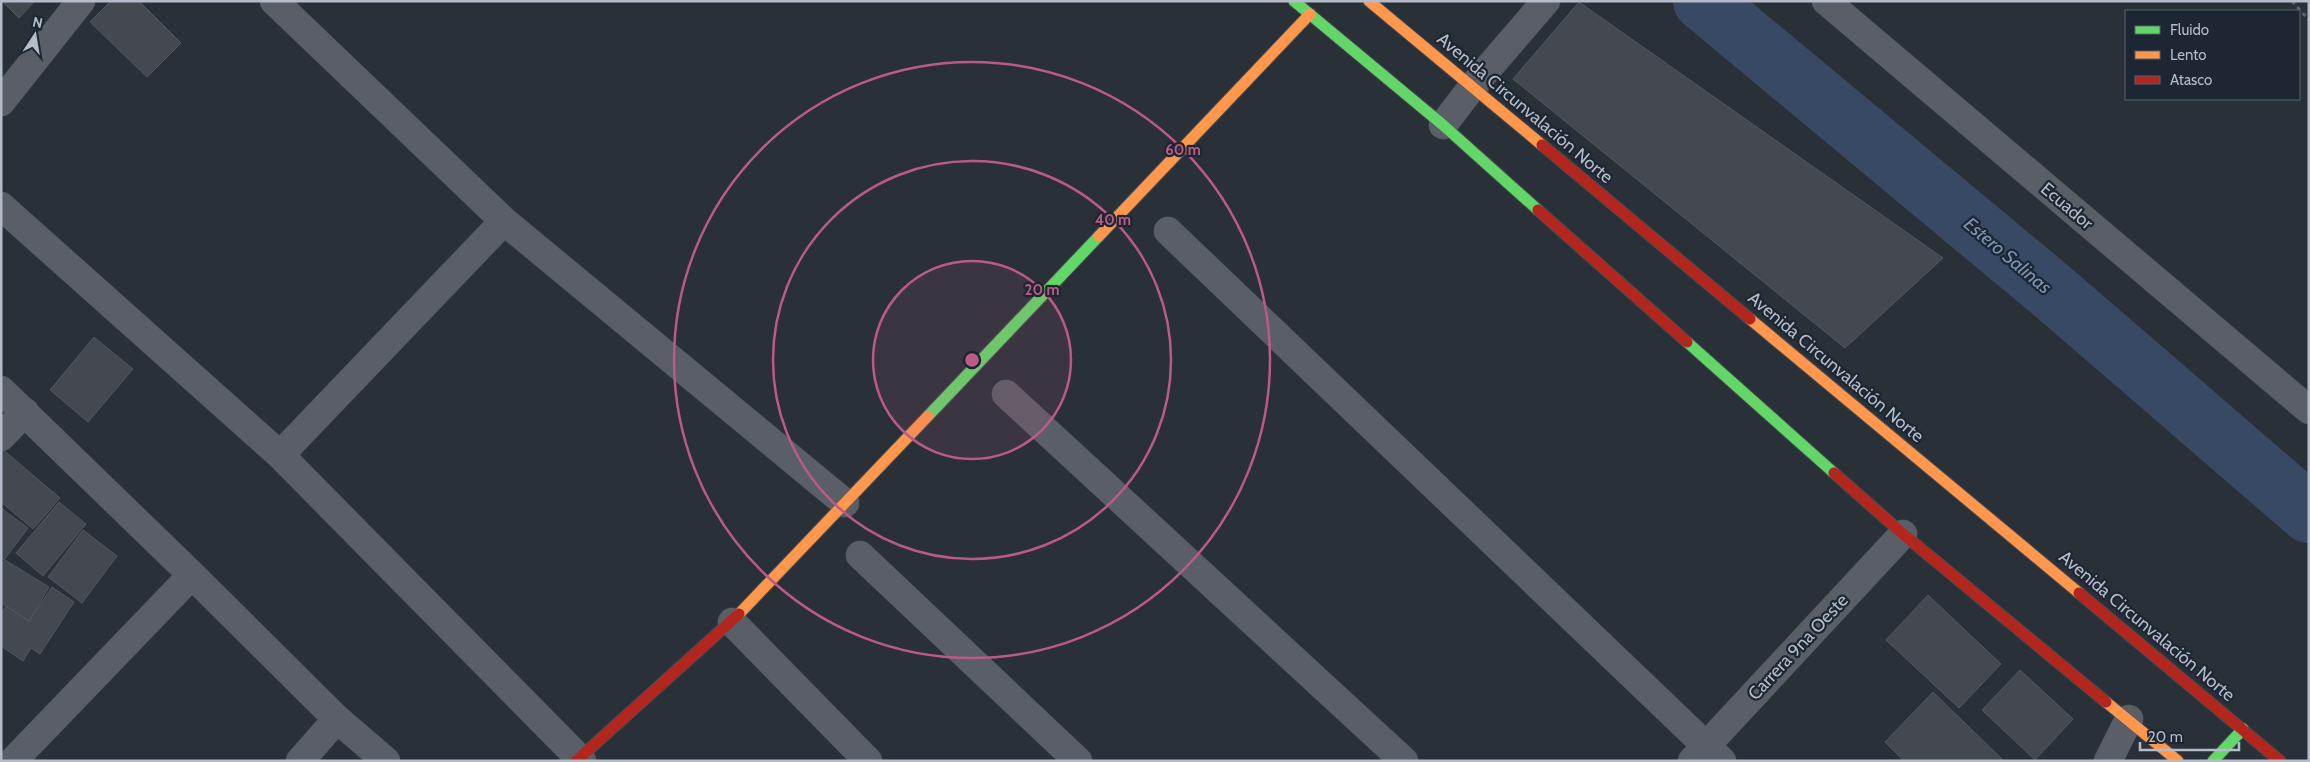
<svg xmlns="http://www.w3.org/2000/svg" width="2310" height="762" viewBox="0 0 2310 762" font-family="Cabin,sans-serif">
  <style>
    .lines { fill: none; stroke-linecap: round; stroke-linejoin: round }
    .river { stroke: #384963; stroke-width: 60 }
    .building { fill: #444950; stroke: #52575f }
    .street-casing { stroke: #484c53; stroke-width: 29 }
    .fast-casing { stroke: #484c53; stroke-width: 13 }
    .slow-casing { stroke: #484c53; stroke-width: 13 }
    .jam-casing { stroke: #484c53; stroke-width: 13 }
    .path { stroke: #5d636a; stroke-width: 3; stroke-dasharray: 4 4; stroke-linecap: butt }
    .street { stroke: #5a5e66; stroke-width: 28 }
    .fast { stroke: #63d668; stroke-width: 11 }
    .slow { stroke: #ff974d; stroke-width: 11 }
    .jam { stroke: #b3261e; stroke-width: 11 }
    .ring { fill: none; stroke: #bc5a87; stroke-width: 2.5 }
    .labels { text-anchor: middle; stroke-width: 4.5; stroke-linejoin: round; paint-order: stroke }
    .street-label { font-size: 18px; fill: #b4bcc9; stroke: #1d2633 }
    .water-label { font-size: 19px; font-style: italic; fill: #7c92b1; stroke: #1d2633 }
    .centre { fill: #bc5a87; stroke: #1d2633; stroke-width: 2.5 }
    .ring-label { font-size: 15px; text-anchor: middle; font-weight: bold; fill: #bc5a87; stroke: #1d2633; stroke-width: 4.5; stroke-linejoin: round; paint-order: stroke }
  </style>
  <rect width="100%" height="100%" fill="#2a3038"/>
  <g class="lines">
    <!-- river -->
    <path class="river" d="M1703 1 2053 292 2309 513"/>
  </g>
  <!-- building -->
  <path class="building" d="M2 1H35L19 18Z
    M111 1H139L181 43 147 77 90 22Z
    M1579 2 1943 258 1845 348 1513 79Z
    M94 337 133 369 88 422 50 390Z
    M1 448 60 498 33 529 1 502Z
    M59 502 86 524 43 576 16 553Z
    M1 508 28 528 4 560 1 559Z
    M83 530 117 556 82 603 48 577Z
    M5 560 49 587 29 621 1 603V565Z
    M52 587 74 602 40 654 31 648 23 661 1 646V614L6 606 29 621Z
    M1928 595 2001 664 1959 708 1886 640Z
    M2020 670 2073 719 2035 760 1982 710Z
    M1933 692 2004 761H1904L1885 742Z"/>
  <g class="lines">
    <!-- street casing -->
    <g class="street-casing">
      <path id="street" d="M274 1 504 221 845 503
        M1826 1 2309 410
        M1 102 81 1
        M1443 125 1473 86 1546 1
        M1 206 280 455 582 761
        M1168 231 1722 761
        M1 390 192 575 337 719 386 761
        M1006 394 1404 761
        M1 437 25 412
        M280 455 504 221
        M860 555 1078 761
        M732 622 868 761
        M13 761 192 575
        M300 761 337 719
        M1692 761 1903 534
        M2108 761 2129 719"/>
    </g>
    <!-- fast casing -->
    <g class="fast-casing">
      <path id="fast" d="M1294 1 1443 125 1538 210
        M1687 342 1834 473
        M928 416 1099 236
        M2213 761 2243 729"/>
    </g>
    <!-- slow casing -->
    <g class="slow-casing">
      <path id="slow" d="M1369 1 1542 145
        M1099 236 1310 14
        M1750 319 2079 593
        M739 614 928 416
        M2106 702 2178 761"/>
    </g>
    <!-- jam casing -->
    <g class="jam-casing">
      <path id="jam" d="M1542 145 1750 319
        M1538 210 1687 342
        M1834 473 1903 534 2106 702
        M2079 593 2280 761
        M576 761 739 614"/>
    </g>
    <!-- path -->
    <path class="path" d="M2292 1 2309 20"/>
    <!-- street -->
    <use href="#street" class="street"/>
    <!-- fast -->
    <use href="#fast" class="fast"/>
    <!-- slow -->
    <use href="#slow" class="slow"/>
    <!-- jam -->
    <use href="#jam" class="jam"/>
  </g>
  <!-- distance rings -->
  <circle cx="972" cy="360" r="99" fill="#bc5a87" fill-opacity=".12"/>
  <g class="ring">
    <circle cx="972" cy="360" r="99"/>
    <circle cx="972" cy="360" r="199"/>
    <circle cx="972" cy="360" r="298"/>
  </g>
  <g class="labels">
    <!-- street labels -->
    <g class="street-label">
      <text transform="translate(1525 108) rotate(40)" y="6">Avenida Circunvalación Norte</text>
      <text transform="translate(2067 206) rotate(40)" y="6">Ecuador</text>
      <text transform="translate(1836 367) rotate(40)" y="6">Avenida Circunvalación Norte</text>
      <text transform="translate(2147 626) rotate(40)" y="6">Avenida Circunvalación Norte</text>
      <text transform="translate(1798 647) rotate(-47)" y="6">Carrera 9na Oeste</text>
    </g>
    <!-- water labels -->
    <g class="water-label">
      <text transform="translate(2008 255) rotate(40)" y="7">Estero Salinas</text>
    </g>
  </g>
  <circle cx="972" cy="360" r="8" class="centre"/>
  <g class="ring-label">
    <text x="1183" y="155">60 m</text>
    <text x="1113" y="225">40 m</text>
    <text x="1042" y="295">20 m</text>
  </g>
  <!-- border -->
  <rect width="2310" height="762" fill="none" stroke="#b4bcc9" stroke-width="5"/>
  <!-- legend -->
  <rect x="2125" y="10" width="175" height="90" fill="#1d2633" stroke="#59626f"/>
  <rect x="2135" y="26" width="25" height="8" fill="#63d668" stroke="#59626f"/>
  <text x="2170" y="35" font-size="15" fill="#b4bcc9">Fluido</text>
  <rect x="2135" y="51" width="25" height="8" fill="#ff974d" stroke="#59626f"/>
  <text x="2170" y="60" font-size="15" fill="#b4bcc9">Lento</text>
  <rect x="2135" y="76" width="25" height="8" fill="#b3261e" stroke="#59626f"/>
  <text x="2170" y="85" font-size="15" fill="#b4bcc9">Atasco</text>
  <!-- north arrow -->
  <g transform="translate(35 35) rotate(12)" stroke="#1d2633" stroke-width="4" paint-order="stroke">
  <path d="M0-4L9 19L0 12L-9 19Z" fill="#b4bcc9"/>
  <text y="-8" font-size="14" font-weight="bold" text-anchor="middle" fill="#b4bcc9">N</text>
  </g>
  <!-- scale -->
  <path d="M2140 742v8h99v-8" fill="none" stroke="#b4bcc9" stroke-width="2.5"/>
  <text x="2148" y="742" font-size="15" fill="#b4bcc9" stroke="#1d2633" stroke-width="4" paint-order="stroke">20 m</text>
</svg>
